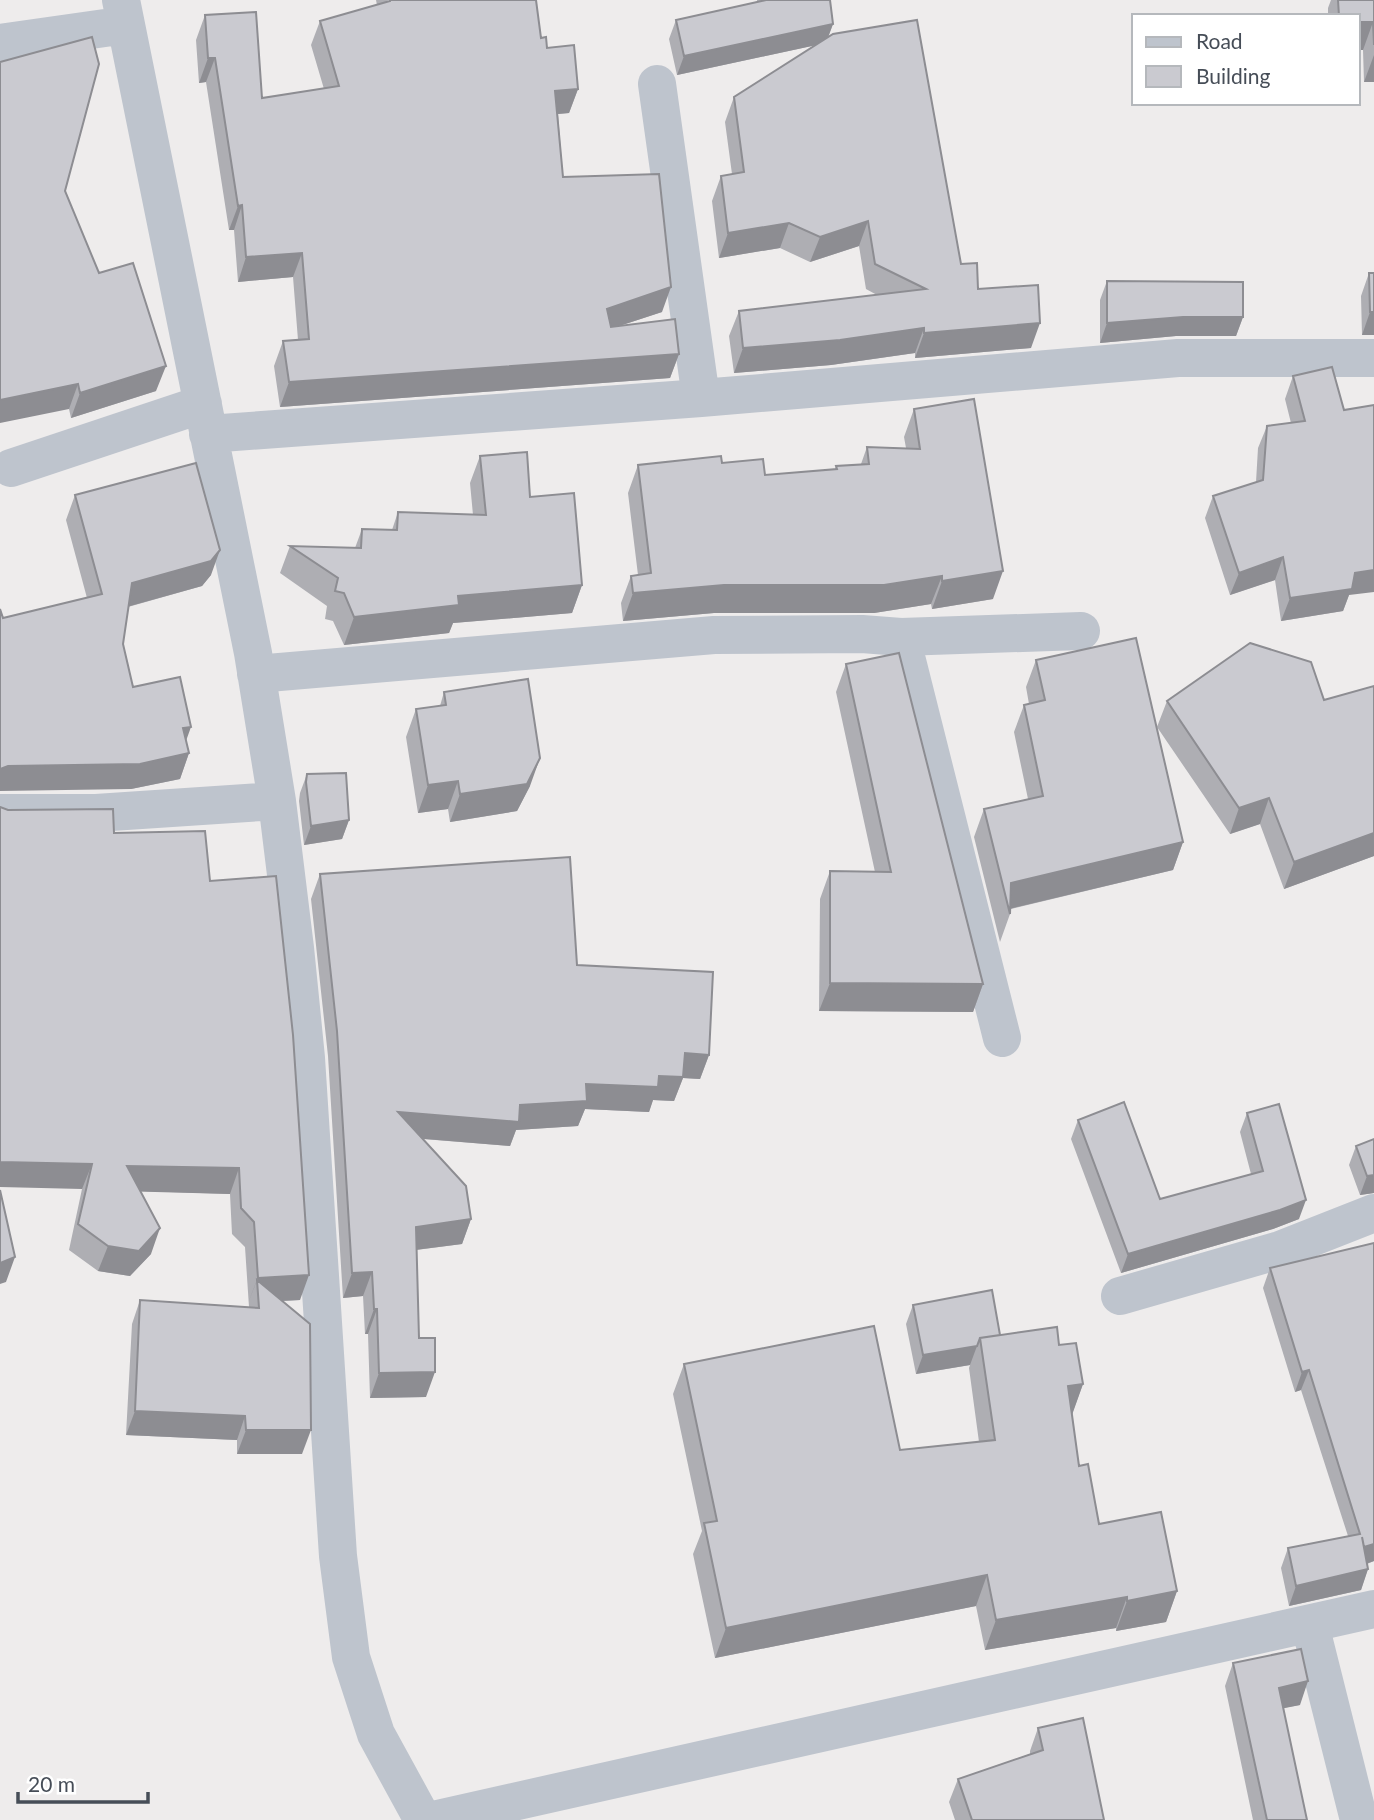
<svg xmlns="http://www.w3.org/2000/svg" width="1374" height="1820" viewBox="0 0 1374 1820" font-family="Lato,sans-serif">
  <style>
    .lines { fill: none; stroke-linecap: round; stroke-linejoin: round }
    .minor { stroke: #bec4cd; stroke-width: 38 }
    .wall { fill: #aeaeb3 }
    .shaded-wall { fill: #8d8d92 }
    .building { fill: #cacad0; stroke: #8d8d92; stroke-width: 2 }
  </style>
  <rect width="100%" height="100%" fill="#eeecec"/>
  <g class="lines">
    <!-- minor -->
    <path class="minor" d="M121 0 253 653 277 801 295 948 306 1058 338 1556 351 1657 376 1734 423 1820
      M0 43 126 25
      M657 84 701 398
      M208 434 701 398 1178 358H1374
      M11 468 203 404
      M901 637 1081 631
      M256 674 714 635 862 634 901 637 1002 1038
      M0 813H96L277 801
      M1120 1296 1280 1250 1374 1213
      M1310 1625 1359 1820
      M433 1820 1374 1609"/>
  </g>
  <!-- wall -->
  <path class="wall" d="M376 0H536L541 38 547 48 578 89 569 113 558 114 563 177 662 312 622 325 679 354 670 378 280 407 274 366 283 341 298 340 293 277 238 282 234 230H229L206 82 199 83 196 40 205 15 262 98 324 89 311 45 320 21 377 5Z
    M757 0H830L833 24 828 37 961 264 978 289 1031 348 915 358V353L831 365 734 373 729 336 739 311 877 295 866 289 859 246 810 262 780 248 719 258 712 201 721 176 732 174 725 122 734 97 816 45 677 75 669 39 676 20 757 2Z
    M1331 0H1374V82H1364L1363 50H1358V16H1328V8Z
    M65 191 99 273 156 391 71 418 69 409Z
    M1369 273 1374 335H1362L1361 296Z
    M1107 281 1243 317 1236 336H1176L1100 343V300Z
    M1293 376 1349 595 1343 611 1281 621 1275 580 1230 595 1205 518 1213 496 1256 482 1258 448 1267 426 1291 423 1285 399Z
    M914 409 993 599 932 609 931 604 874 613H714L623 621 621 603 631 576 638 575 628 493 638 465 722 463 765 475 835 469 836 466 861 464 867 447 906 448 904 437Z
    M480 456 530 497 582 585 572 613 453 623 449 633 344 645 333 621 325 619 327 606 280 573 290 546 355 548 362 529 392 530 398 512 473 515 470 483Z
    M75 495 211 575 202 586 128 607 123 644 133 687 186 740 189 753 180 779 131 789 3 618 87 598 66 520Z
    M1036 660 1183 842 1173 870 1011 909 1010 914 1000 942 974 837 984 809 1028 799 1014 732 1024 705 1029 704 1026 687Z
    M846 664 983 984 973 1012 819 1011 820 899 830 871 875 872 836 692Z
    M1374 686V856L1284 889 1260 824 1230 834 1157 727 1167 701 1324 700Z
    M444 692 530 786 517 811 450 822 448 809 418 813 406 737 416 709 440 706Z
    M307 774 349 820 342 839 304 845 299 801 300 793Z
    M8 810 114 833 210 881 300 1300 282 1301 302 1454H237V1440L126 1435 132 1324 140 1300 249 1307 245 1247 232 1234 230 1194 140 1191 151 1254 130 1276 98 1271 69 1250 82 1189Z
    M320 874 577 965 709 1055 700 1079 683 1078 674 1101 653 1100 649 1112 585 1109 578 1126 516 1130 510 1146 423 1139 471 1219 462 1244 416 1250 419 1338 426 1397 370 1398 368 1334H365L363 1296 343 1298 328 1056 311 899Z
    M1247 1113 1299 1219 1273 1229 1121 1273 1071 1139 1078 1120 1160 1199 1251 1174 1240 1132Z
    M1374 1139V1193L1360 1195 1349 1165 1356 1146Z
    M1374 1243V1561L1367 1564 1368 1569 1361 1590 1289 1606 1281 1568 1288 1548 1348 1536 1301 1390 1295 1392 1263 1288 1270 1268Z
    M913 1305 1000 1335 1059 1345 1083 1384 1072 1414 1079 1466 1099 1524 1177 1591 1166 1622 1116 1631V1628L985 1650 976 1606 715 1658 693 1554 702 1531 673 1394 684 1364 900 1450 979 1442 969 1368 970 1365 916 1374 906 1324Z
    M1233 1663 1300 1705 1283 1708 1307 1820H1253L1225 1686Z
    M1038 1728 1104 1820H955L949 1802 958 1779 1030 1754V1751Z"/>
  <!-- shaded-wall -->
  <path class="shaded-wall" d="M1358 22H1373L1363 50H1358Z
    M833 24 826 43 677 75 684 56Z
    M1374 55V82H1364Z
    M208 58H215L206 82 199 83Z
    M578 89 569 113 546 115 555 91Z
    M242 205 234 230H229L238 206Z
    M868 221 859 246 810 262 820 237Z
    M789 223 780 248 719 258 728 233Z
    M302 253 293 277 238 282 246 257Z
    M671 287 662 312 598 333 607 309Z
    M1370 312H1374V335H1362Z
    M1183 317H1243L1236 336H1176L1100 343 1107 323Z
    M1040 323 1031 348 915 358 924 333Z
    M924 328 915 353 831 365 734 373 743 348Z
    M679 354 670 378 280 407 289 382Z
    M166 366 156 391 71 418 80 393Z
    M78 384 69 409 0 423V400Z
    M220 550 211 575 202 586 123 608 132 583Z
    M1283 557 1275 580 1230 595 1239 573Z
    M1374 570V592L1349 595 1343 611 1281 621 1290 598 1355 573Z
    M1003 571 993 599 932 609 942 581Z
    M942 576 931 604 874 613H714L623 621 633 593 724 585Z
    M582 585 572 613 453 623 449 633 344 645 354 617 458 596Z
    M191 727 182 752 183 728Z
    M189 753 180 779 131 789 0 791V769L8 766Z
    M540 758 530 786 517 811 450 822 460 794Z
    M458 781 448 809 418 813 428 785Z
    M1269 798 1260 824 1230 834 1239 808Z
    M349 820 342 839 304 845 311 826Z
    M1374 833V856L1284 889 1294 862Z
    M1183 842 1173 870 1009 909 1011 883Z
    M830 983 983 984 973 1012 819 1011Z
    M685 1053 709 1055 700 1079 683 1078 674 1101 653 1100 649 1112 585 1109 578 1126 516 1130 510 1146 389 1136 398 1112 586 1084 659 1076Z
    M0 1162 92 1164 82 1189 0 1187Z
    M127 1166 239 1168 230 1194 118 1191Z
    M1374 1175V1193L1360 1195 1367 1176Z
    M1306 1200 1299 1219 1273 1229 1121 1273 1128 1254Z
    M471 1219 462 1244 407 1251 416 1227Z
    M160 1228 151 1254 130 1276 98 1271 108 1246Z
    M15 1257 6 1282 0 1284V1263Z
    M372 1272 363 1296 343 1298 352 1273Z
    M309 1275 300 1300 259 1302 257 1280 248 1303 258 1278Z
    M374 1309H377L368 1334H365Z
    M977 1346 970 1365 916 1374 923 1355Z
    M1309 1370 1301 1390 1295 1392 1302 1372Z
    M435 1372 426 1397 370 1398 379 1373Z
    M1083 1384 1072 1415 1068 1386Z
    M135 1411 245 1416 237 1440 126 1435Z
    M246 1430H311L302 1454H237Z
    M1374 1544V1561L1357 1567 1364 1547Z
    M1368 1569 1361 1590 1289 1606 1296 1586Z
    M987 1575 976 1606 715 1658 726 1628Z
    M1177 1591 1166 1622 1116 1631 1127 1601Z
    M1127 1597 1116 1628 985 1650 996 1620Z
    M1308 1681 1300 1705 1270 1711 1279 1688Z"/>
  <!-- building -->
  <path class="building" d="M390 0H536L541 38 546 37 547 48 574 45 578 89 555 91 563 177 659 174 671 287 607 309 611 327 675 319 679 354 289 382 283 341 309 339 302 253 246 257 242 205 238 206 215 58H208L205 15 256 12 262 98 339 86 320 21 390 1Z
    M766 0H830L833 24 684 56 676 20Z
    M1338 0H1374V45L1373 22H1358V16H1339Z
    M917 20 961 264 977 263 978 289 1038 285 1040 323 924 333V328L840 340 743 348 739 311 926 289 875 264 868 221 820 237 789 223 728 233 721 176 744 172 734 97 833 34Z
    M92 37 99 64 65 191 99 273 133 263 166 366 80 393 78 384 0 400V62Z
    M1369 273H1374V312H1370Z
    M1107 281 1243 282V317H1183L1107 323Z
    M1332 367 1344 410 1374 405V570L1355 573 1352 589 1290 598 1283 557 1239 573 1213 496 1263 480 1267 426 1305 421 1293 376Z
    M974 399 1003 571 942 581V576L884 585H724L633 593 631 576 651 573 638 465 721 456 722 463 763 459 765 475 837 469 836 466 869 464 867 447 920 449 914 409Z
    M527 452 530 497 574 493 582 585 458 596 459 605 354 617 344 593 335 591 338 578 290 546 361 548 362 529 397 530 398 512 486 515 480 456Z
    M196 463 220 550 211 561 132 583 123 644 133 687 180 677 191 727 183 728 189 753 140 764 8 766 0 769V609L3 618 102 594 75 495Z
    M1136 638 1183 842 1011 883 1010 914 984 809 1043 796 1024 705 1045 700 1036 660Z
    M1250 643 1311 662 1324 700 1374 686V833L1294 862 1269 798 1239 808 1167 701Z
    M899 653 983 984 830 983V871L891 872 846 664Z
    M528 679 540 758 527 784 460 794 458 781 428 785 416 709 446 705 444 692Z
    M346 773 349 820 311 826 306 782 307 774Z
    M0 807 8 810 113 809 114 833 205 831 210 881 276 876 293 1035 309 1275 258 1278 254 1222 241 1208 239 1168 127 1166 160 1228 139 1251 108 1246 78 1224 92 1164 0 1162Z
    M570 857 577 965 713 972 709 1055 685 1053 683 1077 659 1076 658 1087 586 1084 587 1101 520 1105 519 1122 398 1112 466 1186 471 1219 416 1227 419 1338H435V1372L379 1373 377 1309H374L372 1272 352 1273 337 1031 320 874Z
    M1124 1102 1160 1199 1263 1171 1247 1113 1279 1104 1306 1200 1280 1210 1128 1254 1078 1120Z
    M1374 1139V1175L1367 1176 1356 1146Z
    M0 1190 15 1257 0 1263Z
    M1374 1243V1544L1364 1547 1362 1537 1368 1569 1296 1586 1288 1548 1360 1534 1309 1370 1302 1372 1270 1268Z
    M257 1280 310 1324 311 1430H246L245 1416 135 1411 140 1300 259 1308Z
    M992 1290 1000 1335 980 1338 977 1346 923 1355 913 1305Z
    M874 1326 900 1450 995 1440 980 1338 1057 1327 1059 1345 1076 1343 1083 1384 1068 1386 1079 1466 1088 1464 1099 1524 1161 1512 1177 1591 1127 1601V1597L996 1620 987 1575 726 1628 704 1523 717 1521 684 1364Z
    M1301 1649 1308 1681 1279 1688 1307 1820H1267L1233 1663Z
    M1083 1718 1104 1820H972L958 1779 1043 1750 1038 1728Z"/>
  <!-- legend -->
  <rect x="1132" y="14" width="228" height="91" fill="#ffffff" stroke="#b5b8bc" stroke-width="2"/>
  <rect x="1146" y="37" width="35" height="10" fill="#bec4cd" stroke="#b5b8bc" stroke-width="2"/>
  <text x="1196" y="49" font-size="21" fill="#464d57">Road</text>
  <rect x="1146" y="66" width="35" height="21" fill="#cacad0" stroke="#b5b8bc" stroke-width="2"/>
  <text x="1196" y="84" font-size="21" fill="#464d57">Building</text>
  <!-- scale -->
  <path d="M18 1792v10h130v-10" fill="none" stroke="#464d57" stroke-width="3.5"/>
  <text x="28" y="1792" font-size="21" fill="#464d57" stroke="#ffffff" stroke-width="5" paint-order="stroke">20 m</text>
</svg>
